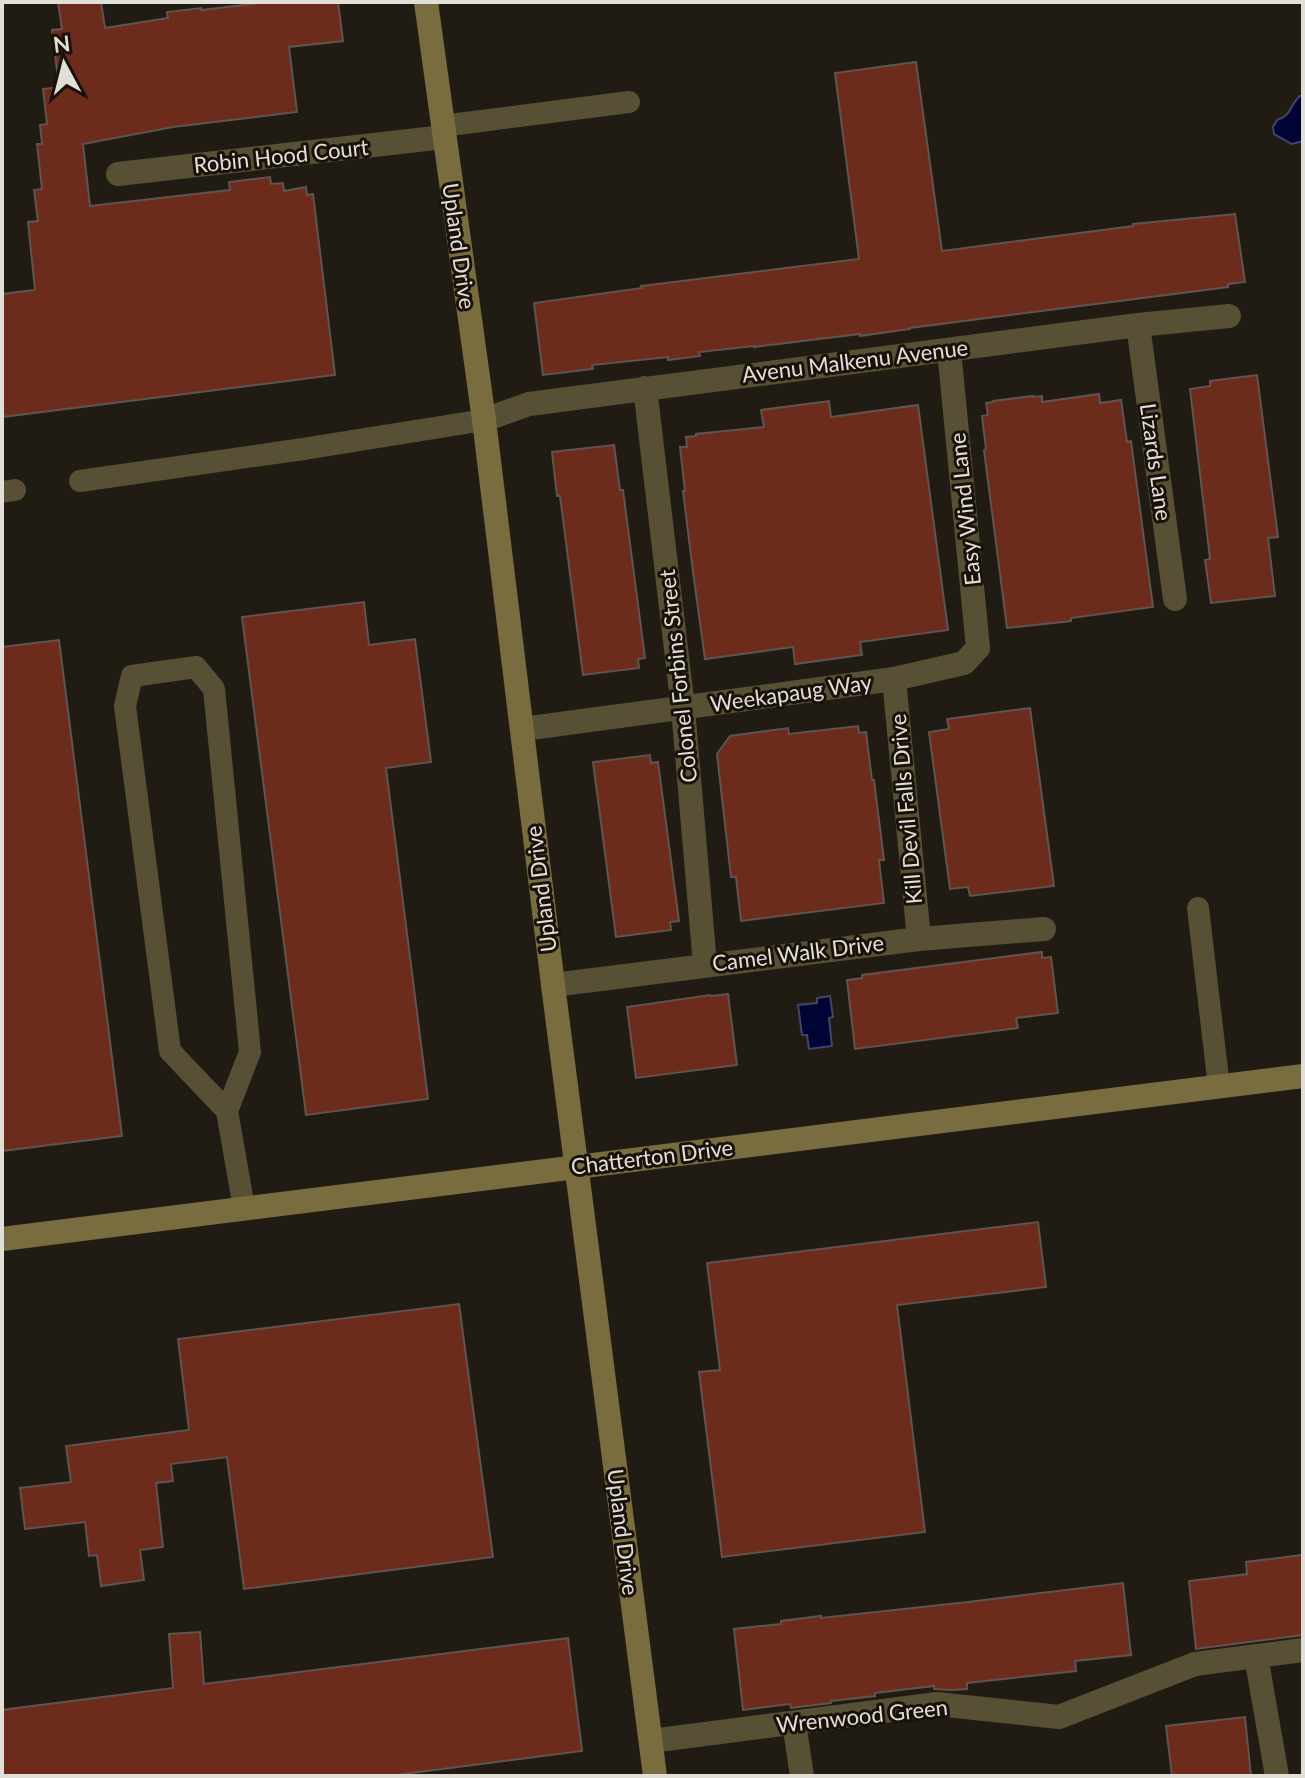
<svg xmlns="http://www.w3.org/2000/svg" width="1305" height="1778" viewBox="0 0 1305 1778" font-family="Lato,sans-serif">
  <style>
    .water { fill: #000435; stroke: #444566; stroke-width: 2 }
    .building { fill: #6d2b1c; stroke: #605350; stroke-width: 2 }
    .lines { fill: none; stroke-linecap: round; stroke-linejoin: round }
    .lane { stroke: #585034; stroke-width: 22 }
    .street { stroke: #585034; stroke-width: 24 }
    .secondary { stroke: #796d3f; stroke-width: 24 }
    .labels { text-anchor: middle; stroke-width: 6; stroke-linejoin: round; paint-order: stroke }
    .street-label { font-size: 22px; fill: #e2ded8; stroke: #18120a }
  </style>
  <rect width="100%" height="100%" fill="#211c13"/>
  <!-- water -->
  <path class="water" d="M1300 96H1303V141L1292 144 1274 134 1273 127 1277 120C1293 115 1289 105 1300 96Z
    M830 996 833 1017 829 1018 832 1046 809 1049 807 1035H802L798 1005 817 1003V998Z"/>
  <!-- building -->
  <path class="building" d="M58 2H101L105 28 168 18 167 12 201 8V10L268 2H338L343 41 289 47 297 112 173 127 83 144 90 206 230 190 229 182 270 177 271 184 283 183 284 191 306 187 307 195 313 194 335 375 2 417V294L35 290 28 222 38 221 34 190 42 189 37 144H42L40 125 47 124 43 89 59 87 52 30 62 29Z
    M916 62 942 251 1133 226V224L1235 214 1245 282 1228 284V287L910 328V329L860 336V334L754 347V346L699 352 700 356 668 360V357L592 365 593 369 543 375 534 303 642 288 641 286 859 259 835 73Z
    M1257 375 1278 537 1268 538 1275 596 1211 603 1205 560 1210 559 1190 389 1210 386V381Z
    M1099 394 1100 403 1121 400 1127 442 1131 441 1153 607 1071 618V621L1007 628 984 450 986 449 982 416 988 415 986 403 993 402V401L1033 396V397L1042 396V402Z
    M829 401 831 417 918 405 948 630 860 642 862 655 795 664 793 647 705 659 693 572 683 491H685L680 447H687L686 437 696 436V434L764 427 761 410Z
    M614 445 620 490H623L645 658 638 659 639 668 583 675 560 496H557L552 452Z
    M364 602 369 645 415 639 431 762 386 768 428 1099 306 1115 242 617Z
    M59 640 122 1136 2 1151V647Z
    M1030 708 1054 886 970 896 968 887 950 889 929 732 949 729 947 719Z
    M858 726 859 733 866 732 872 780H874L884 860H879L884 903 741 921 736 877H731L717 754 730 736 788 728 789 734Z
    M650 755 651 763 658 762 679 921 670 922 671 930 616 937 593 762Z
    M1042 952V958L1051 957 1058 1013 1016 1018 1018 1028 855 1049 847 980 862 978V975Z
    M728 994 737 1065 636 1078 627 1007 710 995 711 996Z
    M1038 1222 1046 1287 897 1305 925 1532 722 1557 699 1372 720 1370 707 1263Z
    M459 1304 493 1557 244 1589 227 1457 171 1464 173 1481 156 1483 163 1547 140 1550 144 1580 101 1586 97 1555 89 1556 85 1522 25 1529 20 1488 71 1482 66 1446 189 1430 178 1339Z
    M1303 1555V1635L1196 1649 1189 1581 1247 1574 1246 1562Z
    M1123 1583 1131 1655 1075 1661 1076 1671 967 1683V1689L951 1690 934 1689V1686L875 1693V1696L831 1701V1703L791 1708 790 1704 743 1710 734 1629 781 1624V1621L821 1616V1618L968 1602Z
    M200 1632 204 1684 568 1638 582 1751 388 1776H2V1710L173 1688 169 1634Z
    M1245 1717 1251 1776H1172L1166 1726Z"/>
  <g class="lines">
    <!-- lane -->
    <path class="lane" d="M442 126 629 102
      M80 481 303 449 484 420
      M2 492 15 490
      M1198 908 1219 1087
      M227 1111 170 1051 125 706 132 676 196 667 214 689 250 1052 227 1111 244 1208"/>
    <!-- street -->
    <path class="street" d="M118 174 444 137
      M1138 325 1175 599
      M645 388 683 708 705 965
      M484 420 529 404 1138 325 1229 316
      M894 679 919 939
      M523 729 894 679 964 663 978 648 949 350
      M553 985 919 939 1044 929
      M1256 1656 1277 1776
      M794 1723 802 1776
      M651 1741 937 1704 1059 1717 1195 1664 1303 1650"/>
    <!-- secondary -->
    <path class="secondary" d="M426 2 484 420 553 985 655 1776
      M2 1239 1303 1076"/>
  </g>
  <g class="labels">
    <!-- street labels -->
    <g class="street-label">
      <text transform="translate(281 156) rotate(-6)" y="8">Robin Hood Court</text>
      <text transform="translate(459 246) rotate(82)" y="8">Upland Drive</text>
      <text transform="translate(855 361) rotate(-7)" y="8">Avenu Malkenu Avenue</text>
      <text transform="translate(1156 462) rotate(82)" y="8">Lizards Lane</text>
      <text transform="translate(965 509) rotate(-96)" y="8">Easy Wind Lane</text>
      <text transform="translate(678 676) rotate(-96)" y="8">Colonel Forbins Street</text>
      <text transform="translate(791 693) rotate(-8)" y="8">Weekapaug Way</text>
      <text transform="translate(906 809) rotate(-95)" y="8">Kill Devil Falls Drive</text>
      <text transform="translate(541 889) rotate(-97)" y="8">Upland Drive</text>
      <text transform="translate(798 953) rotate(-7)" y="8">Camel Walk Drive</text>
      <text transform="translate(652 1157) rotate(-7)" y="8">Chatterton Drive</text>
      <text transform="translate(623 1532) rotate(83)" y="8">Upland Drive</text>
      <text transform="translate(862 1716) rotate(-6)" y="8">Wrenwood Green</text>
    </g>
  </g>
  <!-- border -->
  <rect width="1305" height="1778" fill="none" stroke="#e2ded8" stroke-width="8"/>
  <!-- north arrow -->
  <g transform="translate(64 64) rotate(353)" stroke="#18120a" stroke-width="6" paint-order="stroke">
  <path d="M0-6L14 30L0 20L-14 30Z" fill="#e2ded8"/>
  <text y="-12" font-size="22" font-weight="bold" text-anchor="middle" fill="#e2ded8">N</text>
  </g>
</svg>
